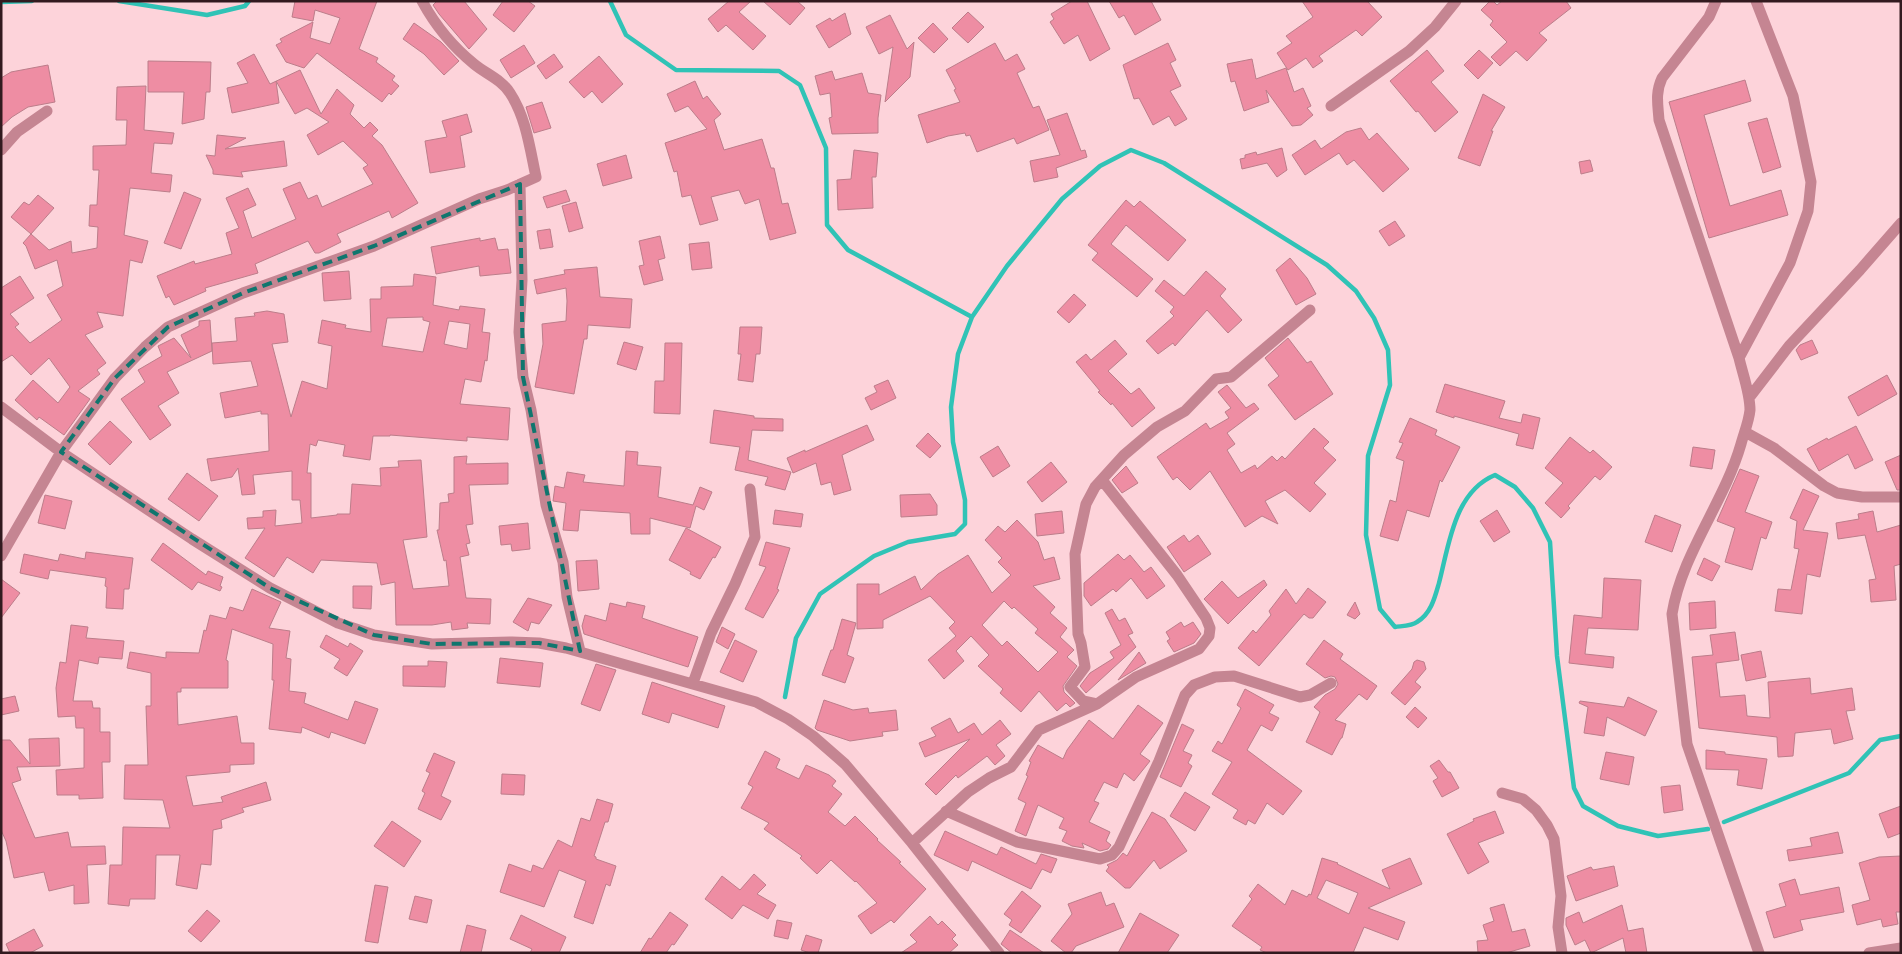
<svg xmlns="http://www.w3.org/2000/svg" width="1902" height="954" viewBox="0 0 1902 954" font-family="'Fira Sans Condensed',sans-serif">
  <style>
    .lines { fill: none; stroke-linecap: round; stroke-linejoin: round }
    .stream { stroke: #30c3b6; stroke-width: 4.5 }
    .building { fill: #ee8da3; stroke: #bc7d8a; fill-rule: evenodd }
    .street { stroke: #c58592; stroke-width: 11 }
    .marked { fill: none; stroke: #0f766e; stroke-width: 4; stroke-dasharray: 10 6; stroke-linejoin: round }
  </style>
  <rect width="100%" height="100%" fill="#fdd3da"/>
  <g class="lines">
    <!-- stream -->
    <path class="stream" d="M119 1 207 15 245 6 249 1
      M610 1 626 35 676 70 779 71 800 85 826 148 827 225 848 250 972 317
      M1 2 32 1
      M785 697 796 638 820 594 874 556 908 542 955 534 965 524V500L953 442 951 407 958 354 972 317 1007 266 1062 199 1100 166 1131 150 1164 163 1327 265 1356 291 1374 318 1388 350 1390 385 1368 456 1366 535 1380 609 1395 627C1401 626 1412 626 1417 622 1431 614 1435 597 1439 583 1449 545 1454 492 1495 475L1515 487 1533 508 1550 542 1557 656 1574 788 1583 806 1618 826 1658 836 1708 829
      M1724 822 1849 773 1880 740 1901 736"/>
  </g>
  <!-- building -->
  <path class="building" d="M295 1H377L359 49 378 58 376 62 395 76 392 80 399 86 391 95 389 93 382 102 317 53 304 68 286 62 276 45 282 42 280 39 313 22 310 38 330 44 340 18 315 10 313 21 292 17Z
    M437 1H464L487 29 469 49 439 14 433 5Z
    M503 1H528L535 6 514 32 493 15Z
    M729 1H751L739 12 766 36 753 50 726 25 718 32 708 19Z
    M763 1H797L805 8 790 25Z
    M1072 1H1087L1110 49 1090 61 1078 35 1064 44 1050 22 1054 19 1051 14Z
    M1109 1H1151L1161 20 1135 35 1124 15 1119 18Z
    M1302 1H1367L1382 17 1362 36 1356 30 1319 56 1323 61 1313 68 1306 58 1288 70 1277 53 1292 43 1286 36 1313 17Z
    M1490 1H1493L1497 5 1502 1H1566L1571 8 1539 33 1547 40 1527 61 1516 51 1500 66 1491 57 1507 42 1490 25 1493 21 1481 10Z
    M968 12 984 27 968 43 952 28Z
    M845 13 851 34 829 48 816 26 830 18 832 21Z
    M890 15 907 49 914 42 910 77 885 102 893 47 879 54 866 27Z
    M414 23 441 42 459 61 444 75 424 54 403 39Z
    M933 23 948 39 934 53 918 38Z
    M995 43 1005 61 1017 54 1025 69 1017 73 1033 108 1039 106 1049 130 1017 144 1014 138 977 152 970 135 966 136 965 133 948 136 927 143 918 115 960 102 954 90 956 89 946 70Z
    M1168 43 1176 60 1170 63 1181 86 1170 91 1187 119 1175 126 1169 116 1153 125 1139 98 1134 99 1123 65Z
    M524 45 535 63 511 78 500 60Z
    M1427 50 1444 71 1431 82 1458 112 1435 132 1418 111 1416 112 1390 81Z
    M1479 50 1493 63 1478 79 1464 65Z
    M254 54 270 84 300 70 321 114 337 89 354 105 350 114 364 128 370 122 378 130 372 136 382 145 418 203 392 218 389 211 337 234 341 242 319 253H315L308 241 255 264 258 273 205 288 206 291 174 305 169 296 166 298 157 276 194 261 195 264 232 254 226 233 239 228 226 198 248 188 256 205 243 211 252 238 296 219 283 189 300 182 308 199 317 195 322 207 373 184 363 168 368 165 343 141 318 155 307 135 329 122 307 108 295 114 276 81 279 103 232 113 227 88 248 83 237 63Z
    M554 54 563 67 546 79 537 66Z
    M599 56 623 84 602 103 592 91 584 98 569 82Z
    M1252 59 1256 79 1286 68 1294 92 1303 88 1311 106 1307 108 1313 115 1301 125 1292 126 1266 90 1269 102 1244 111 1235 81 1231 82 1227 64Z
    M148 61 211 62 210 92H206L204 119 182 124 184 92H148Z
    M48 65 55 102 28 107 12 117 1 127V78L11 72Z
    M832 71 835 80 862 73 868 93 881 95 878 118V133L832 134 829 118 832 117 830 93 820 95 815 76Z
    M1745 80 1751 101 1704 115 1730 206 1781 190 1788 215 1709 238 1669 102Z
    M695 81 703 99 707 96 721 114 714 120 724 150 762 139 771 168H774L782 204 788 203 796 233 770 240 759 199 745 204 739 190 711 197 718 220 700 225 691 195 682 197 677 171 674 172 665 143 707 129 688 106 675 112 667 94Z
    M146 86 144 130 174 133 172 144 154 143 151 173 172 175 170 192 130 188 124 235 148 241 142 263 130 260 123 316 97 312 103 327 85 335 106 363 97 370 100 374 78 391 90 399 64 435 39 417 37 420 15 400 33 380 58 403 70 387 49 358 31 375 12 355 1 362V288L20 276 34 298 10 314 19 324 15 327 30 343 62 320 47 295 63 286 57 260 35 269 26 246 23 243 31 234 11 217 24 202 29 205 38 195 54 208 31 234 49 250 71 241 72 253 97 248 98 227 89 226 90 205H97L99 170H93V146L126 145 127 120H116L117 87Z
    M1483 94 1505 107 1491 131H1493L1480 166 1458 158Z
    M542 102 551 128 534 133 526 107Z
    M1067 113 1081 151 1085 150 1087 157 1056 168 1058 177 1034 182 1030 161 1060 155 1047 120Z
    M467 114 472 132 460 136 465 167 430 173 425 141 447 137 442 121Z
    M1767 118 1781 167 1763 173 1748 123Z
    M1361 128 1369 140 1377 133 1409 169 1383 192 1354 160 1347 165 1339 153 1305 175 1292 155 1315 140 1321 149 1346 132Z
    M217 135 246 138 225 149 284 141 287 166 241 172 243 177 213 174V170L206 155 215 156Z
    M1282 148 1287 170 1277 177 1267 163 1242 169 1240 159 1245 158V155L1256 152 1257 155Z
    M854 150 878 153 876 177H872L873 208 838 210 837 180 851 179Z
    M626 155 632 178 603 186 597 164Z
    M1590 160 1593 171 1581 174 1579 162Z
    M566 190 570 201 547 208 543 197Z
    M184 192 201 199 181 249 164 243Z
    M1126 200 1134 207 1140 201 1186 240 1168 261 1126 225 1111 244 1153 279 1137 297 1092 260 1098 253 1088 245Z
    M576 202 583 228 569 232 562 206Z
    M1395 221 1405 236 1389 246 1379 231Z
    M550 229 553 247 540 249 537 231Z
    M660 236 665 258 658 260 663 280 644 285 639 266 644 265 639 241Z
    M480 238V241L495 238 498 250 508 249 511 273 480 276 479 266 436 274 431 247Z
    M709 242 712 268 692 270 689 244Z
    M1290 258 1307 278 1316 294 1296 305 1276 270Z
    M597 267 600 297 632 299 630 328 588 325 587 339H584L574 394 535 387 543 344 542 324 566 321 567 301 566 288 537 294 534 280 565 274 564 270Z
    M349 271 351 299 324 301 322 273Z
    M1206 271 1226 289 1220 296 1242 320 1228 333 1207 310 1175 346 1173 343 1158 354 1146 341 1174 316 1170 312 1174 307 1155 291 1164 280 1184 296Z
    M414 274 436 277 433 305 459 310 460 306 485 309 482 332 490 333 487 361 485 360 481 382 465 379 460 404 510 408 508 440 467 437V441L390 435V436H373L370 460 343 456 345 445 318 440 316 446 310 444 307 473H311V518L337 515V514H350L352 484 381 486 380 468 399 467 398 461 421 460 427 537 403 540 413 589 449 586 446 560 444 561 437 530H439L440 503 449 502 448 494 454 493V457L467 456 466 464 508 463V484L469 485 473 524 466 525 470 543 466 544 469 555 460 557 466 598 491 599 490 624 467 623 468 628 452 630 451 622 432 625H396L395 582 381 585 377 563 321 560 313 573 287 557 274 577 245 558 265 528 248 529 247 518 263 517V511L276 510 275 526 302 523 300 500H292V471L253 475 255 494 242 495 238 468 232 477 211 481 207 459 269 451 268 414H261V411L225 418 220 393 258 386 251 361 213 364 212 343 237 341 235 318 255 316 254 313 267 311 284 314 288 342 272 344 291 417 302 381 327 389 332 346 318 343 322 320 346 325 345 328 371 332 370 299H381V287L413 286ZM423 317V320L430 322 423 352 382 346 387 318ZM449 321 470 324 467 349 444 344Z
    M1074 294 1086 305 1069 323 1057 312Z
    M210 320 212 351 167 372 179 393 158 406 171 425 150 440 121 399 145 382 138 370 162 356 158 346 174 338 191 358 181 335 199 326V321Z
    M740 327H762L760 354H756L753 382 738 380 741 354H738Z
    M1288 338 1307 363 1311 361 1333 394 1295 420 1268 385 1279 376 1265 358Z
    M1115 340 1127 354 1108 371 1131 394 1139 388 1155 408 1132 427 1112 403 1111 405 1098 392 1100 391 1076 362 1086 354 1091 360Z
    M1812 340 1818 353 1801 360 1796 350 1800 345Z
    M624 342 643 347 636 370 617 364Z
    M665 343H682L680 414 654 413 655 381H664Z
    M1887 375 1897 394 1858 416 1848 397Z
    M888 380 896 398 871 410 865 398 877 392 874 386Z
    M1445 384 1505 401 1499 418 1521 423 1523 414 1540 418 1533 449 1516 445 1519 434 1454 416V418L1436 412Z
    M1227 385 1246 408 1254 403 1259 409 1227 433 1235 444 1227 450 1241 473 1255 465 1257 469 1272 456 1277 461 1282 456 1285 459 1314 428 1329 442 1323 448 1336 460 1314 483 1326 494 1310 512 1285 490 1265 501 1278 524 1262 516 1245 527 1210 471 1190 490 1177 477 1173 480 1157 457 1206 423 1210 429 1229 418 1225 412 1231 408 1218 392Z
    M714 410 754 416V418L783 419V431L752 430 748 460 791 472 785 490 765 485 768 477 735 470 740 447 710 443Z
    M1410 418 1437 430 1435 435 1460 447 1442 482 1440 480 1429 517 1407 510 1398 541 1380 536 1390 500 1396 502 1404 461 1396 458 1403 443 1399 442Z
    M110 421 132 442 110 465 88 444Z
    M867 425 874 440 842 455 851 490 834 495 831 482 821 485 816 463 793 473 787 458 805 450V452Z
    M1856 426 1873 460 1855 469 1848 454 1819 471 1807 449 1827 438 1828 440Z
    M928 433 941 446 930 458 916 446Z
    M1570 437 1590 453 1593 450 1612 467 1600 480 1595 476 1568 506 1570 508 1561 518 1545 503 1563 483 1545 468Z
    M998 446 1010 466 993 477 980 457Z
    M1693 447 1715 450 1712 469 1690 466Z
    M626 451 638 452 637 465 661 467 658 497 693 505 700 487 712 492 704 510 696 506 690 528 650 518V534H631L630 513 580 510 578 531 563 530 566 503 553 501 555 486 564 488 567 472 585 475 583 482 624 486Z
    M1901 455V490H1897L1885 462Z
    M1051 462 1067 482 1042 502 1027 482Z
    M1126 466 1138 483 1122 493 1112 480Z
    M1740 469 1759 476 1745 512 1772 522 1766 539 1761 537 1752 570 1725 562 1735 528 1717 521Z
    M187 473 218 496 199 521 168 499Z
    M1803 489 1819 496 1803 530 1828 533 1820 577 1807 574 1802 614 1775 611 1778 589 1791 590 1799 549 1794 548 1797 521 1790 518Z
    M930 494 937 505V515L901 517 900 495Z
    M45 495 72 501 65 529 38 523Z
    M775 510 803 514 801 527 773 524Z
    M1497 510 1510 532 1494 542 1480 521Z
    M1062 511 1064 533 1037 536 1035 514Z
    M1873 511 1877 532 1901 525V564L1894 566 1896 600 1871 602 1869 580 1876 579 1865 535 1838 539 1836 523 1859 519 1858 514Z
    M1655 515 1681 525 1672 552 1645 542Z
    M1017 520 1038 542 1044 560 1054 557 1060 579 1033 586 1055 607 1050 613 1067 628 1060 637 1074 650 1067 657 1077 666 1063 686 1064 692 1075 703 1070 707 1066 703 1057 711 1039 691 1021 712 1000 693 1003 689 978 666 989 655 971 636 956 651 964 661 944 679 928 660 956 636 949 628 955 622 930 596 883 620V628L857 629V584H879V595L915 576 921 590 938 574 968 555 992 593 1011 575 998 562 1002 558 985 540 998 526 1005 532ZM1004 601 1012 609 1014 607 1038 629 1035 633 1058 652 1038 672 1007 641 1002 646 982 625Z
    M528 523 530 549 512 551 511 544 501 545 499 526Z
    M686 528 721 547 715 558 713 557 700 579 690 574 691 572 669 560Z
    M1184 535 1189 542 1198 535 1211 554 1184 572 1167 547Z
    M766 542 790 548 777 589 779 590 763 618 745 609 766 567 759 565Z
    M163 543 206 575 208 571 223 577 220 586 222 587 220 591 198 582 192 590 151 560Z
    M86 552 133 558 129 589H124L123 609 106 608 107 587 105 586 106 578 50 570 48 579 20 573 24 554 58 561 60 554 85 559Z
    M1118 554 1124 560 1130 555 1144 572 1151 567 1165 586 1147 599 1131 578 1116 592 1113 589 1091 606 1084 596V583Z
    M1704 558 1720 566 1712 581 1697 574Z
    M597 560 599 589 578 591 576 561Z
    M1604 578 1641 580 1638 630 1588 628 1585 654 1614 657 1613 668 1569 663 1574 615 1602 618Z
    M1 579 20 593 1 618Z
    M1264 580 1267 585 1228 624 1204 599 1222 581 1238 598Z
    M353 586H372L371 609 353 608Z
    M1308 588 1326 602 1313 618H1309L1304 614 1259 666 1238 648 1253 630 1256 633 1271 615 1269 611 1286 589 1296 604Z
    M252 589 281 602 269 628 290 631 286 658 291 659 289 691 306 693 304 703 348 720 355 701 378 709 365 744 331 732 329 738 302 727 301 733 269 729 274 680H272L273 644 232 629 226 660 228 661V688H181V692H177L178 725 237 716 241 743H254V764L230 765V772L186 776 193 806 223 802 221 797 266 782 271 800 242 808 244 812 221 820 222 828 213 830 211 865 201 864 197 889 176 885 180 855H156L155 899H130L129 906 108 904 110 865H122L123 827 170 828 163 800 124 799 125 765H148L146 706H151V673L127 668 130 652 166 658V652L199 653 204 630 206 631 210 615 226 619 230 607 243 611Z
    M528 598 552 605 539 624 531 622 528 631 513 622Z
    M1715 601 1716 628 1690 630 1689 603Z
    M627 602 645 606 642 618 698 637 688 667 584 634 582 626 585 615 606 621 610 603 626 607Z
    M1355 602 1360 614 1355 619 1347 615Z
    M1112 609 1119 621 1125 618 1133 633 1128 635 1136 647 1086 693 1080 686 1090 673 1114 658 1110 652 1121 645 1105 613Z
    M842 619 856 623 847 655 854 658 845 683 822 675 831 650H833Z
    M1181 622 1184 627 1193 622 1201 634 1194 643 1174 652 1167 641 1170 639 1166 632Z
    M71 625 88 627 86 638 124 641 122 659 99 657 98 664 79 660 73 701H92L93 708H100V732H110V762H102L103 798 79 799V795H57L56 770 84 768V728H76L75 716 58 717 56 688 60 662 66 663Z
    M722 627 735 634 728 649 716 642Z
    M1735 632 1739 660 1716 663 1720 697 1745 695 1747 716 1770 718 1768 682 1810 678 1811 694 1852 688 1855 710 1846 711 1853 739 1834 744 1831 729 1795 733 1793 756 1778 757 1777 737 1699 728 1692 657 1713 655 1710 635Z
    M326 635 348 647 350 643 363 651 347 676 334 668 340 659 320 647Z
    M735 640 757 651 743 682 720 672Z
    M1324 640 1343 654 1340 659 1377 686 1367 700 1359 694 1335 720 1346 724 1342 738H1341L1332 755 1306 742 1320 712 1314 707 1325 695 1335 689 1338 684 1335 677 1331 676 1325 678 1306 664Z
    M1761 651 1766 677 1746 681 1741 655Z
    M1139 652 1146 663 1118 680Z
    M500 658 543 663 540 687 497 683Z
    M1417 660 1424 662 1426 669 1415 682 1421 687 1405 705 1391 693 1412 669 1414 662Z
    M428 661 447 662 445 687 403 686V666H428Z
    M596 664 616 670 600 711 581 704Z
    M652 682 725 706 718 728 672 713 669 723 642 714Z
    M1245 689 1274 705 1269 713 1279 718 1272 731 1261 725 1247 750 1302 791 1283 815 1267 803 1255 824 1248 820 1246 825 1233 818 1238 810 1212 794 1232 762 1212 751 1218 741 1222 744 1241 708 1237 705Z
    M15 696 19 711 1 715V699Z
    M1628 697 1657 711 1645 736 1607 717 1604 736 1584 733 1588 707 1579 703 1580 701 1624 707Z
    M824 700 853 710 868 708 869 713 896 710 898 730 882 732 883 736 850 741 817 730 815 728Z
    M1138 705 1163 723 1140 754 1150 761 1134 781 1124 773 1117 788 1104 782 1094 801 1099 803 1089 822 1110 832 1106 841 1111 845 1108 849 1100 851 1082 843 1084 848 1072 846 1062 841 1067 831 1059 828 1064 818 1038 805 1026 836 1015 831 1026 803 1018 799 1028 776 1026 775 1031 762 1029 761 1038 745 1063 759 1067 750 1089 720 1113 739Z
    M1415 707 1427 718 1418 728 1406 717Z
    M950 718 958 733 974 723 982 735 1000 720 1011 734 996 745 1005 756 995 765 987 756 958 778 956 775 936 795 925 784 970 739 925 757 919 743 936 736 931 728Z
    M1182 724 1194 730 1183 751 1192 755 1188 763 1192 766 1181 787 1160 777Z
    M59 738 60 766 17 767 21 780 12 783 35 838 68 832 71 847 105 846 106 864 87 865 89 903 74 904V885L49 891 44 872 14 878 6 841 1 830V740H10L30 764 29 739Z
    M1706 750 1725 752V754L1767 759 1762 789 1737 785 1739 770 1706 769Z
    M765 751 780 759 776 768 799 779 806 765 829 775 836 781 832 786 842 794 828 812 845 826 855 816 878 839 877 840 901 862 899 863 926 889 894 923 891 920 871 934 858 916 877 903 856 881 855 882 831 860 817 874 800 858 802 856 764 829 769 823 741 808 753 787 748 784Z
    M1606 752 1634 757 1629 785 1600 779Z
    M434 753 455 762 441 796 451 801 441 820 418 809 425 793 422 791 430 773 426 771Z
    M1439 760 1448 772H1450L1459 788 1442 797 1433 781 1438 778 1430 766Z
    M502 774 525 775 524 795 501 794Z
    M1680 785 1683 810 1664 813 1661 787Z
    M1185 792 1210 807 1195 831 1170 816Z
    M597 799 613 804 608 822H605L594 856 596 857V859L616 866 610 886 606 884 593 924 574 917 586 881 559 870 544 907 500 892 509 864 531 872 533 865 543 869 558 840 572 847 581 818 590 821Z
    M1901 806V833L1888 838 1879 814Z
    M1495 811 1504 833 1478 843 1489 862 1468 874 1447 834 1474 821 1473 819Z
    M1152 812 1165 819 1187 851 1160 869 1154 860 1130 888H1125L1106 871 1109 867 1107 865 1117 860 1123 853 1127 856Z
    M392 821 421 841 404 867 374 846Z
    M945 831 997 855 1001 847 1036 864 1041 854 1057 859 1051 873 1042 869 1031 889 972 861 968 871 934 855Z
    M1838 832 1843 853 1789 861 1787 850 1812 846 1810 838Z
    M1901 856V912H1896L1898 924 1883 927 1881 919 1857 925 1852 905 1870 900 1859 863 1879 857Z
    M1322 858 1338 863 1337 864 1390 889 1382 870 1410 858 1422 884 1368 908 1405 922 1398 940 1364 927 1353 953H1267L1260 950 1262 947 1232 926 1252 899 1249 896 1258 884 1285 905 1292 890 1307 897 1309 894 1311 895ZM1326 880 1358 893 1349 914 1317 898Z
    M1614 866 1618 886 1576 901 1567 876 1591 867 1593 870Z
    M754 874 766 885 757 894 776 905 768 919 743 905 732 919 705 899 722 876 740 890Z
    M1795 879 1800 895 1839 887 1844 912 1800 920 1803 930 1774 938 1766 912 1786 906 1779 884Z
    M375 885 388 887 378 943 365 941Z
    M1022 891 1041 906 1021 933 1009 925 1012 920 1004 914Z
    M1101 892 1106 906 1114 903 1124 927 1076 946 1071 953H1066L1051 941 1072 914 1068 904Z
    M415 896 432 900 427 923 409 919Z
    M1504 904 1512 932 1525 929 1530 946 1506 953H1478L1477 941 1488 940 1483 925 1494 921 1490 908Z
    M1622 905 1628 931 1643 928 1647 953H1626L1623 938 1591 953 1585 940 1575 945 1566 925V918L1579 912 1583 923Z
    M207 910 220 921 201 942 188 931Z
    M670 912 688 925 674 945 672 944 666 953H640L649 938 651 939Z
    M1140 913 1179 935 1167 953H1118Z
    M521 915 566 937 559 953H530L532 949 510 939Z
    M930 916 938 925 942 921 956 935 952 939 958 945 949 953H901L917 942 910 935Z
    M777 920 792 923 788 939 774 936Z
    M467 925 486 930 481 953H460Z
    M34 929 43 946 30 953H10L6 944Z
    M1010 930 1044 953H1012L1001 944Z
    M806 935 822 940 818 953H810L801 950Z"/>
  <g class="lines">
    <!-- street -->
    <path class="street" d="M1716 1 1709 17 1662 78C1655 93 1658 105 1659 120L1739 358C1743 375 1750 393 1750 410 1749 421 1744 433 1741 444 1724 503 1682 553 1672 614L1687 744 1759 953
      M1331 106 1409 51 1435 27 1456 1
      M1 150 17 132 47 111
      M520 184 522 280 519 332 523 377 531 410 546 505 563 562 567 597 580 651
      M1739 358 1790 263 1808 211 1811 182 1793 96 1756 1
      M1749 398 1789 346 1860 270 1901 223
      M1 407 61 452 192 539 270 588 338 623 374 635 432 644 512 642 539 643 566 648 756 702 788 719 813 736 845 764 912 843 999 953
      M1745 432 1774 448 1824 486 1837 493 1862 497H1901
      M1 556 61 452 115 378 145 347 168 327 243 293 374 246 479 199 507 190 536 177C530 149 526 117 510 93 501 79 486 74 474 64 453 47 435 25 422 1
      M693 683 711 633 735 584 755 537 750 489
      M1097 704 1083 701 1070 687 1085 667 1081 643 1078 634 1075 554 1086 504 1095 487 1124 455 1157 427 1185 411 1216 379 1231 377 1310 310
      M1502 793 1523 799 1536 810 1547 825 1554 839 1561 896 1558 927 1562 953
      M946 811 1017 842 1100 859 1112 855 1119 847 1159 761 1185 695 1194 685 1215 677 1234 676 1300 697 1310 695 1331 683
      M912 843 968 792 989 778 1011 767 1039 730 1097 704 1136 677 1199 649 1209 636 1210 628 1206 618 1177 575 1102 480
      M1869 953 1901 948"/>
  </g>
  <!-- marked area -->
  <path class="marked" d="M520 184 523 377 580 651 539 643 432 644 374 635 270 588 61 452 115 378 168 327 243 293 374 246Z"/>
  <!-- border -->
  <rect width="1902" height="954" fill="none" stroke="#321a1f" stroke-width="5"/>
</svg>
